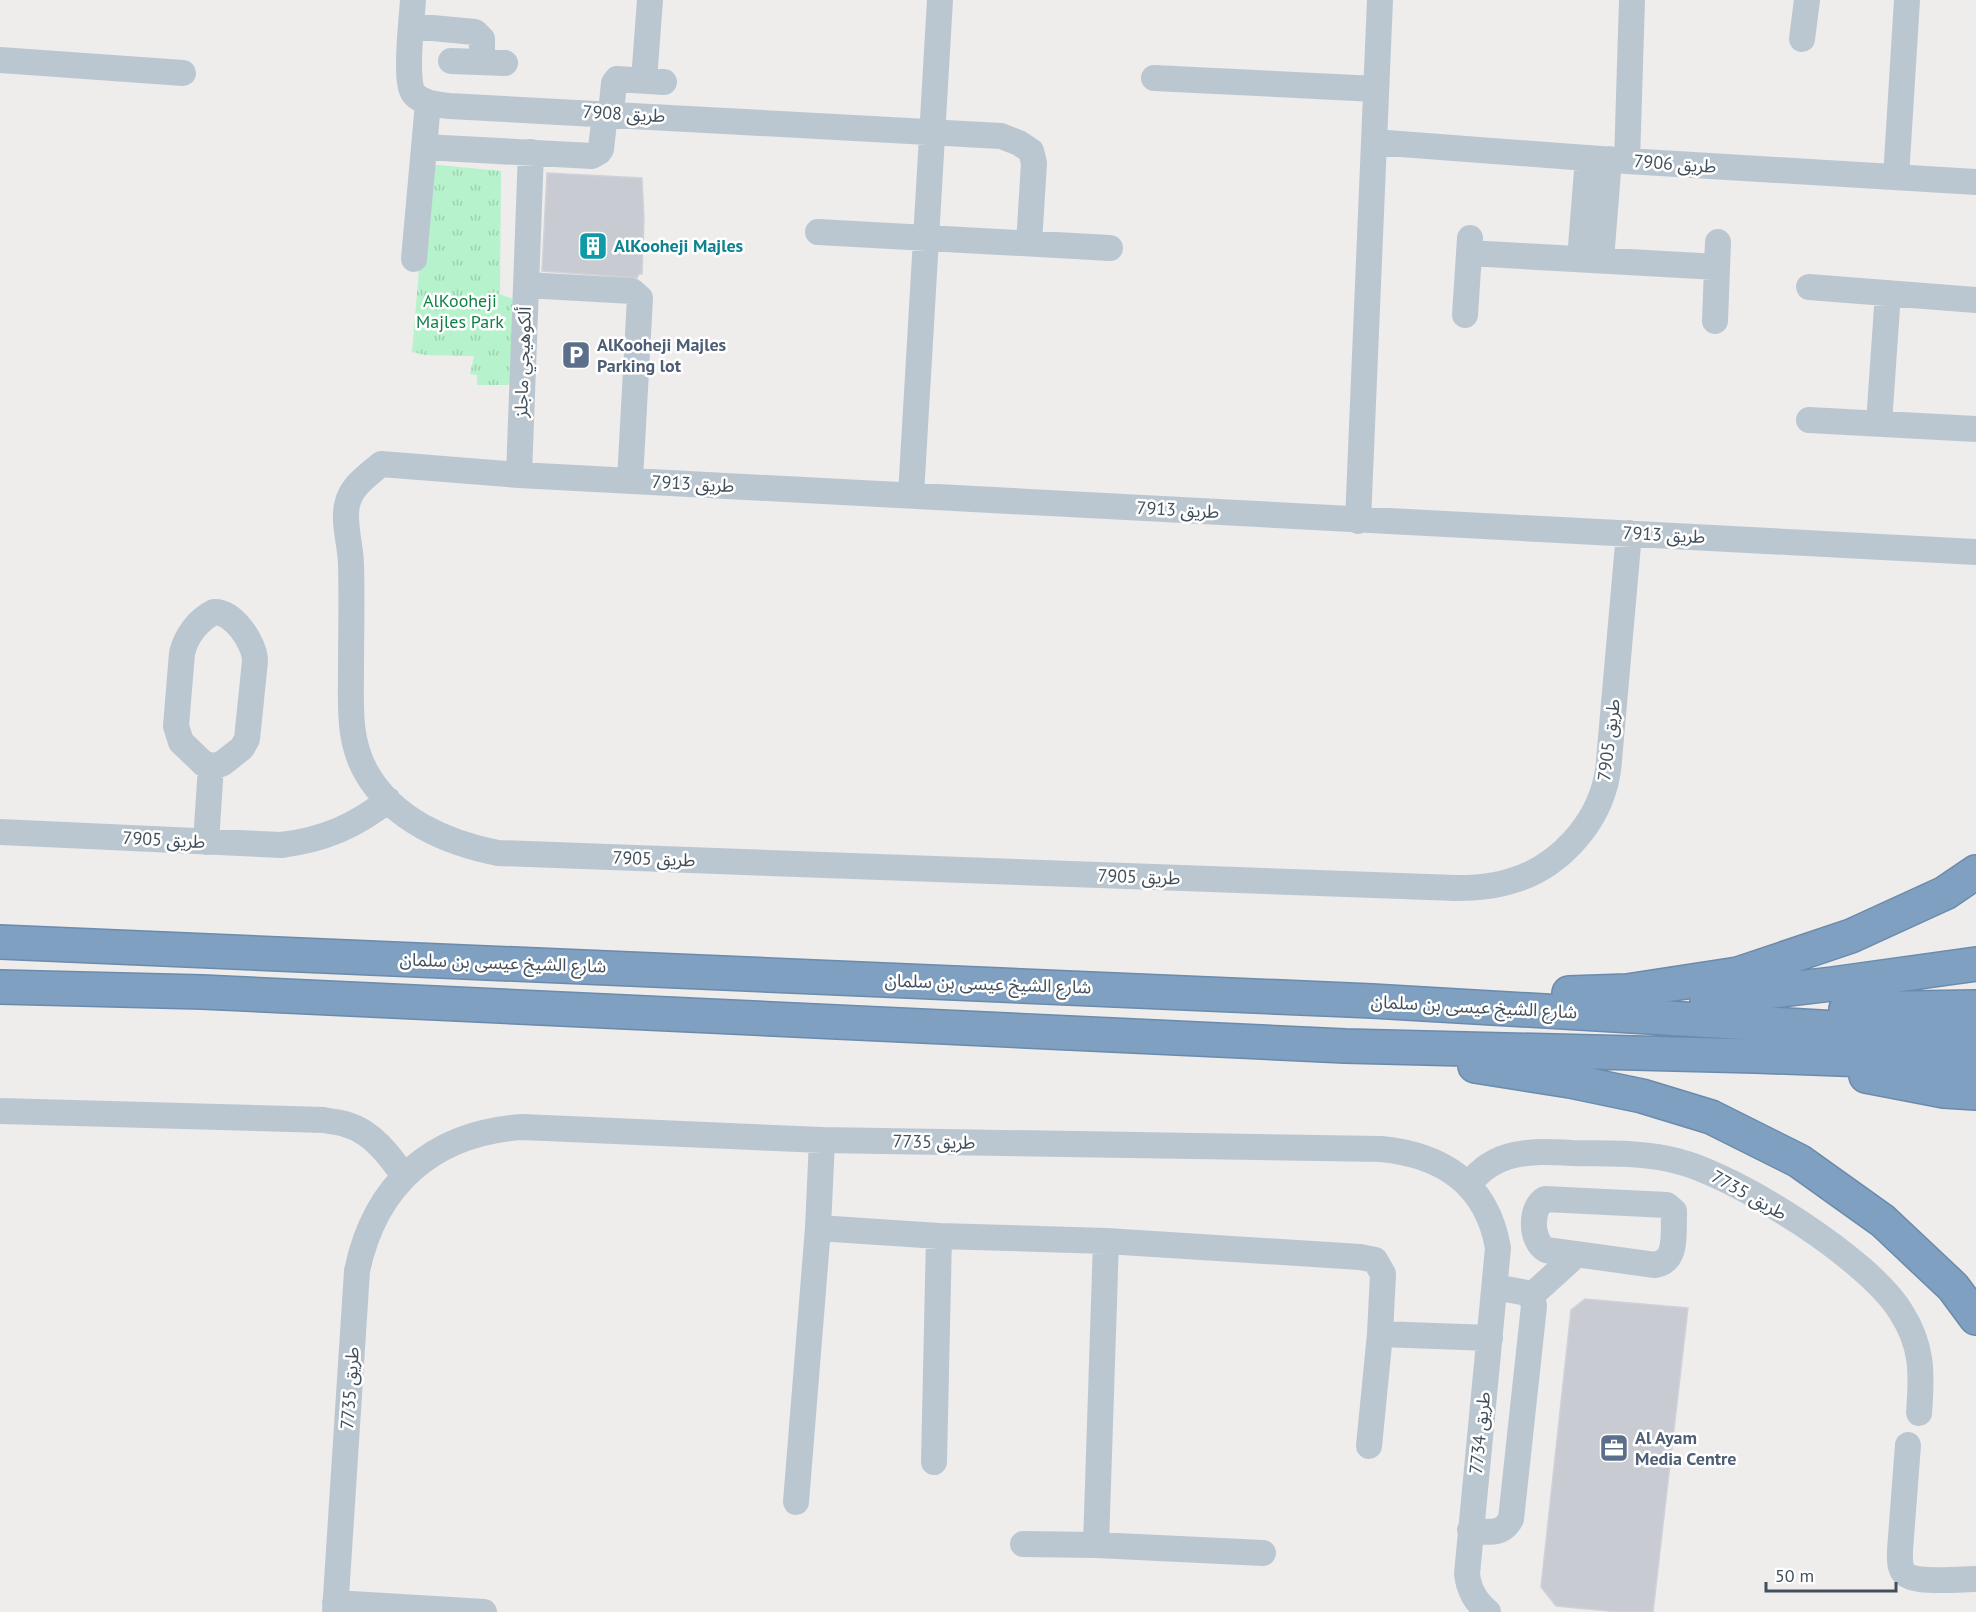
<svg xmlns="http://www.w3.org/2000/svg" width="1976" height="1612" viewBox="0 0 1976 1612" font-family="'PT Sans','Noto Sans Arabic',sans-serif">
  <style>
    .park { fill: url(#park-tufts) }
    .building { fill: #c8cbd2; stroke: #d0d2d9; stroke-width: 1.5 }
    .lines { fill: none; stroke-linecap: round; stroke-linejoin: round }
    .highway-casing { stroke: #6b8bac; stroke-width: 36 }
    .minor { stroke: #bbc7d0; stroke-width: 26 }
    .highway { stroke: #7fa0c0; stroke-width: 33 }
    .labels { text-anchor: middle; stroke-width: 5; stroke-linejoin: round; paint-order: stroke }
    .street-label { font-size: 18px; fill: #43505b; stroke: #fff }
    .culture-label { font-size: 18px; font-weight: bold; fill: #0d838f; stroke: #fff; text-anchor: start }
    .park-label { font-size: 18px; fill: #0f8147; stroke: #fff }
    .service-label { font-size: 18px; font-weight: bold; fill: #4e5e75; stroke: #fff; text-anchor: start }
  </style>
  <defs>
    <pattern id="park-tufts" width="24" height="20" patternUnits="userSpaceOnUse" patternTransform="scale(1.5)"><rect width="24" height="20" fill="#b6f2cc"/><path d="M3 7l-1-3M5 7V3M7 7l1-3M15 17l-1-3M17 17v-4M19 17l1-3" fill="none" stroke="#9ed1b1"/></pattern>
  </defs>
  <rect width="100%" height="100%" fill="#efecec"/>
  <!-- park -->
  <path class="park" d="M428 164 501 171 500 294 518 301 513 378 508 385H477V375L470 374 474 356 425 355 412 352Z"/>
  <!-- building -->
  <path class="building" d="M547 173 642 178 644 219 642 274H639L637 278 542 271Z
    M1585 1299 1688 1308 1653 1612H1618L1556 1606 1541 1587 1571 1310Z"/>
  <g class="lines">
    <!-- highway casing -->
    <g class="highway-casing">
      <path id="highway" d="M0 942 1372 1001 1976 1036
        M0 987 202 992 1345 1046 1755 1056 1976 1064
        M1569 993 1627 991 1738 974 1851 936 1945 893 1976 872
        M1707 999 1832 984 1976 964
        M1846 1009 1976 1007
        M1475 1066 1570 1081 1642 1096 1711 1117 1799 1161 1883 1221 1953 1287 1976 1318
        M1866 1076 1944 1091 1976 1093"/>
    </g>
    <!-- minor -->
    <path class="minor" d="M413 0C412 17 404 84 414 94 422 103 437 105 449 106L1001 136 1019 143 1031 151 1034 163 1029 243
      M411 26 475 32 482 39V62
      M1802 39 1807 0
      M0 60 183 73
      M451 61 505 63
      M1154 78 1376 89
      M644 80 650 0
      M611 113 614 83 617 79 664 82
      M1374 142 1627 161 1976 182
      M424 147 592 156 599 152 601 149 605 113
      M1627 161 1632 0
      M1896 177 1907 0
      M818 232 1110 248
      M1469 253 1717 267
      M414 259 428 103
      M1580 259 1588 158
      M1601 260 1609 159
      M526 285 632 291 640 298 630 480
      M1809 287 1976 300
      M1465 315 1470 238
      M1715 321 1718 242
      M1809 420 1976 429
      M1879 423 1888 293
      M519 475 531 152
      M911 495 940 0
      M1358 521 1380 0
      M1629 533 1610 749C1609 758 1609 767 1607 776 1598 824 1558 868 1511 881 1493 887 1475 888 1456 888L498 853C447 843 393 820 366 772 348 740 351 706 351 670 351 635 352 600 351 565 351 546 343 524 347 505 351 486 367 476 381 464L519 475 1976 552
      M214 612C233 611 255 643 255 661L247 739 242 748 223 763 216 766 204 764 181 742 176 726 182 653C186 636 198 620 214 612Z
      M0 832 281 845C323 840 356 826 388 800
      M206 842 211 766
      M0 1111 324 1120C332 1122 340 1122 348 1125 372 1132 390 1156 404 1176
      M1469 1185C1494 1149 1533 1151 1572 1153 1607 1154 1643 1152 1677 1161 1737 1176 1869 1259 1901 1312 1923 1346 1922 1374 1919 1413
      M1545 1199 1667 1205 1674 1211V1216C1673 1234 1678 1261 1655 1265L1546 1250C1530 1241 1530 1207 1545 1199Z
      M818 1228 939 1236 1106 1241 1360 1257 1375 1260 1383 1274 1380 1334 1369 1446
      M1531 1296 1576 1255
      M1380 1334 1490 1338
      M1908 1445 1900 1550C1900 1558 1899 1567 1904 1573 1914 1584 1961 1579 1976 1579
      M934 1462 939 1236
      M796 1502 818 1228 822 1140
      M1470 1530C1487 1532 1502 1536 1511 1519L1534 1306 1533 1301 1527 1293 1495 1287
      M1023 1544 1096 1545 1263 1553
      M1096 1545 1106 1241
      M335 1603 484 1612
      M335 1612 357 1271C375 1184 433 1133 522 1127L822 1140 1381 1149C1443 1155 1487 1184 1498 1248L1467 1574C1469 1590 1475 1601 1488 1612"/>
    <!-- highway -->
    <use href="#highway" class="highway"/>
  </g>
  <!-- icons -->
  <defs>
    <g id="building-square" transform="scale(1.5)"><rect x="-9" y="-9" width="18" height="18" rx="4" fill="#0f9aa8" stroke="#fff"/><path d="M-4-6H4V6H1V3H-1V6H-4ZM-2.5-4.3h1.7v1.8h-1.7ZM.8-4.3h1.7v1.8H.8ZM-2.5-1h1.7V.8h-1.7ZM.8-1h1.7V.8H.8Z" fill="#fff"/></g>
    <g id="parking-square" transform="scale(1.5)"><rect x="-9" y="-9" width="18" height="18" rx="4" fill="#5c6f8a" stroke="#fff"/><path d="M-3.5-5.5H1a3.5 3.5 0 0 1 0 7H-1V5.5H-3.5ZM-1-3.4V-.6H.8a1.4 1.4 0 0 0 0-2.8Z" fill="#fff"/></g>
    <g id="office-square" transform="scale(1.5)"><rect x="-9" y="-9" width="18" height="18" rx="4" fill="#5c6f8a" stroke="#fff"/><path d="M-6-3h4V-5.5h4V-3h4V5H-6ZM-1-4.5V-3h2v-1.5ZM-6 0V1H6V0Z" fill="#fff"/></g>
  </defs>
  <g fill-rule="evenodd">
    <use href="#building-square" x="593" y="246"/>
    <use href="#parking-square" x="576" y="355"/>
    <use href="#office-square" x="1614" y="1448"/>
  </g>
  <g class="labels">
    <!-- street labels -->
    <g class="street-label">
      <text transform="translate(624 114) rotate(3)" y="6">طريق 7908</text>
      <text transform="translate(1675 164) rotate(4)" y="6">طريق 7906</text>
      <text transform="translate(523 362) rotate(-88)" y="6">ألكوهيجي ماجلز</text>
      <text transform="translate(693 484) rotate(3)" y="6">طريق 7913</text>
      <text transform="translate(1178 510) rotate(3)" y="6">طريق 7913</text>
      <text transform="translate(1664 535) rotate(3)" y="6">طريق 7913</text>
      <text transform="translate(1609 740) rotate(-83)" y="6">طريق 7905</text>
      <text transform="translate(164 840) rotate(3)" y="6">طريق 7905</text>
      <text transform="translate(654 859) rotate(2)" y="6">طريق 7905</text>
      <text transform="translate(1139 877) rotate(2)" y="6">طريق 7905</text>
      <text transform="translate(503 963) rotate(2)" y="6">شارع الشيخ عيسى بن سلمان</text>
      <text transform="translate(988 984) rotate(2)" y="6">شارع الشيخ عيسى بن سلمان</text>
      <text transform="translate(1474 1007) rotate(3)" y="6">شارع الشيخ عيسى بن سلمان</text>
      <text transform="translate(934 1142) rotate(1)" y="6">طريق 7735</text>
      <text transform="translate(1749 1195) rotate(29)" y="6">طريق 7735</text>
      <text transform="translate(350 1388) rotate(-86)" y="6">طريق 7735</text>
      <text transform="translate(1480 1433) rotate(-84)" y="6">طريق 7734</text>
    </g>
    <!-- culture labels -->
    <g class="culture-label">
      <text x="614" y="252">AlKooheji Majles</text>
    </g>
    <!-- park labels -->
    <g class="park-label">
      <text x="460" y="307">AlKooheji<tspan x="460" dy="21">Majles Park</tspan></text>
    </g>
    <!-- service labels -->
    <g class="service-label">
      <text x="597" y="351">AlKooheji Majles<tspan x="597" dy="21">Parking lot</tspan></text>
      <text x="1635" y="1444">Al Ayam<tspan x="1635" dy="21">Media Centre</tspan></text>
    </g>
  </g>
  <!-- scale -->
  <path d="M1766 1582v9h130v-9" fill="none" stroke="#43505b" stroke-width="3"/>
  <text x="1775" y="1582" font-size="18" fill="#43505b" stroke="#ffffff" stroke-width="4.5" paint-order="stroke">50 m</text>
</svg>
